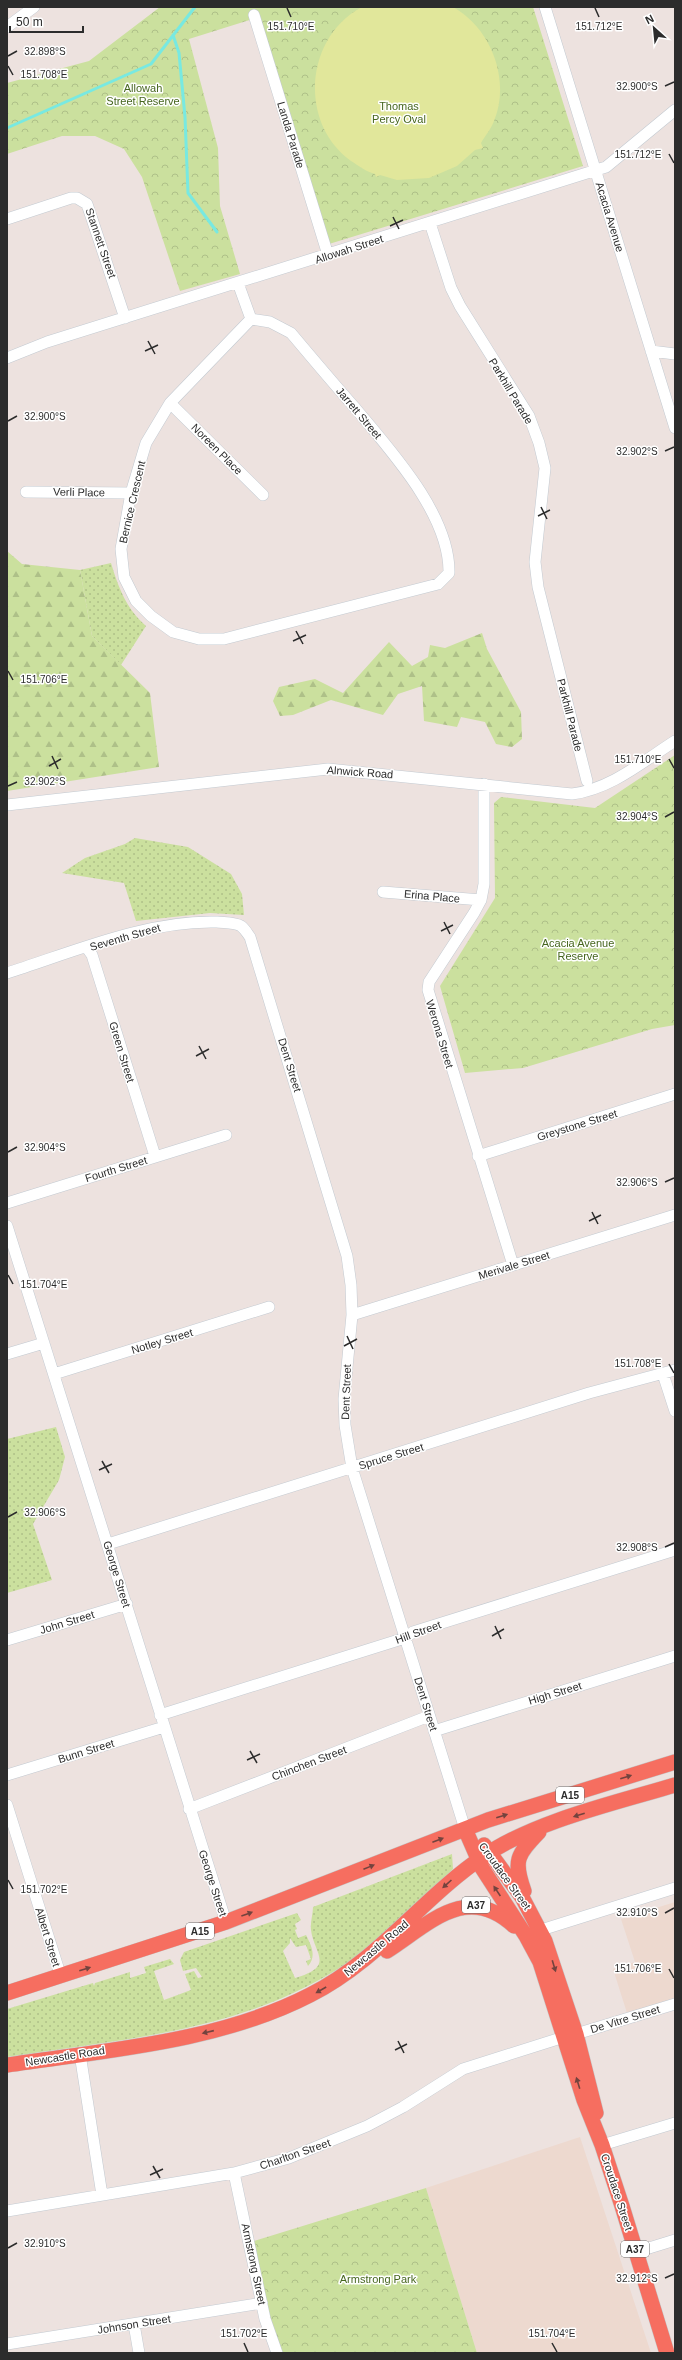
<svg xmlns="http://www.w3.org/2000/svg" width="682" height="2360" viewBox="0 0 682 2360" font-family="Arial,sans-serif">
  <style>
    .education { fill: #edd9cf }
    .grass { fill: url(#grass-dots) }
    .forest { fill: url(#forest-firs) }
    .park { fill: url(#park-crowns) }
    .pitch { fill: #e1e79b }
    .lines { fill: none; stroke-linecap: round; stroke-linejoin: round }
    .stream { stroke: #78e9e1; stroke-width: 3 }
    .minor-casing { stroke: #c3cad1; stroke-width: 12 }
    .highway-casing { stroke: #c4c4c4; stroke-width: 16 }
    .minor { stroke: #fff; stroke-width: 11 }
    .highway { stroke: #f66e60; stroke-width: 15 }
    .oneway { fill: #73433e }
    .ticks { fill: none; stroke: #2c2c2c; stroke-width: 1.5 }
    .labels { text-anchor: middle; stroke-width: 3; stroke-linejoin: round; paint-order: stroke }
    .shield { fill: #fff; stroke: #6b6b6b; stroke-width: 1 }
    .shield-label { font-size: 10px; font-weight: bold; fill: #2c2c2c }
    .park-label { font-size: 11px; fill: #46661e; stroke: #fff }
    .street-label { font-size: 11px; fill: #2c2c2c; stroke: #fff }
    .ticks-label { font-size: 10px; text-anchor: middle; fill: #2c2c2c; stroke: #fff; stroke-width: 3; stroke-linejoin: round; paint-order: stroke }
  </style>
  <defs>
    <pattern id="grass-dots" width="8" height="8" patternUnits="userSpaceOnUse"><rect width="8" height="8" fill="#cbe09e"/><path d="M2 2h.1M6 6h.1" fill="none" stroke="#aec088" stroke-width="1.8" stroke-linecap="round"/></pattern>
    <pattern id="forest-firs" width="22" height="20" patternUnits="userSpaceOnUse"><rect width="22" height="20" fill="#cbe09e"/><path d="M5 1l3.5 6h-7zM16 11l3.5 6h-7z" fill="#aec088"/></pattern>
    <pattern id="park-crowns" width="20" height="18" patternUnits="userSpaceOnUse"><rect width="20" height="18" fill="#cbe09e"/><path d="M2 6a3 3 0 1 1 6 0M12 15a3 3 0 1 1 6 0" fill="none" stroke="#aec088"/></pattern>
  </defs>
  <rect width="100%" height="100%" fill="#ede2df"/>
  <!-- education -->
  <path class="education" d="M675 1902V1998L627 2013 613 1969 635 1962 621 1919Z
    M580 2137 651 2353H477L426 2188Z"/>
  <!-- grass -->
  <path class="grass" d="M111 563C119 589 126 608 146 626L121 665 92 636 80 570Z
    M135 838 188 847 231 874 242 894 244 915 210 913 136 921 124 883 62 873 85 858 125 844Z
    M56 1427 65 1457 59 1480 33 1524 52 1580 7 1593V1439Z
    M452 1854 453 1869C421 1899 392 1931 357 1956 253 2031 129 2038 7 2057V2009L93 1983 94 1986 95 1983 130 1972V1978L146 1973 144 1967 170 1959 174 1964 154 1971 164 2000 191 1990 185 1974 194 1971 198 1978 202 1977 196 1968 183 1971 180 1960 184 1952 297 1913 301 1920 295 1924 297 1929 295 1930 298 1938 306 1935C311 1945 317 1956 308 1966L306 1961 311 1959 306 1945 296 1947 290 1938V1943L283 1951 295 1978C336 1966 314 1954 311 1930 310 1923 313 1914 313 1907Z"/>
  <!-- forest -->
  <path class="forest" d="M7 551 22 564 80 570 92 636 150 693 159 767 7 791Z
    M482 633 487 649 521 712 522 739 512 747 496 744 485 722 461 717 457 727 424 721 422 686 398 694 383 715 331 700 293 715 280 716 273 701 279 687 315 679 343 693 389 642 412 666 428 657 430 645 445 648Z"/>
  <!-- park -->
  <path class="park" d="M160 7H533L583 166 329 244 259 17 189 39 218 148 220 206 240 274 180 291 142 177 124 149 95 136H62L7 154V83L89 61Z
    M675 755V1025L652 1029 523 1068 465 1073 440 986 495 898 494 803 501 797 595 808Z
    M426 2188 477 2353H282L270 2317 254 2241Z"/>
  <!-- pitch -->
  <path class="pitch" d="M362 7H453C491 28 511 80 494 121 491 129 485 136 481 143L483 148 475 150 457 166 429 178 397 180 380 175 376 177 375 174C365 171 359 166 351 161 298 123 305 37 362 7Z"/>
  <g class="lines">
    <!-- stream -->
    <path class="stream" d="M173 35 179 53 185 117 188 193 217 232
      M7 128 151 64 195 7"/>
    <!-- minor casing -->
    <g class="minor-casing">
      <path id="minor" d="M545 7 675 428
        M254 15 328 255
        M7 27 34 7
        M7 219 71 198H77L87 204 125 318
        M430 223 451 288 460 306 529 416 539 443 545 468 535 562 538 587 587 781
        M238 283 251 319 270 322 291 333C312 358 334 384 356 409 391 451 450 515 449 573L438 584 224 639H199L173 632 151 616 136 601 124 577 121 549 131 493 146 443 170 403 251 319
        M651 351 675 354
        M7 358 47 342 606 167 675 110
        M170 403 263 495
        M26 492 131 493
        M484 784V884L481 900 474 913 429 982 428 990 513 1265
        M7 805 328 769 572 794C611 789 642 762 675 741
        M383 892 481 900
        M87 948 92 955 155 1156
        M7 973C73 952 147 920 217 922 224 923 234 922 241 926 245 929 247 933 250 937L347 1256 351 1285 352 1315 344 1399 345 1425 352 1468 465 1829
        M478 1156 675 1094
        M7 1203 226 1135
        M7 1226 226 1922
        M352 1315 675 1215
        M7 1354 44 1343
        M54 1374 269 1307
        M663 1374 675 1411
        M108 1544 589 1393 675 1370
        M7 1640 127 1604
        M160 1715 405 1638 413 1632 675 1550
        M434 1731 675 1656
        M7 1775 164 1727
        M7 1805 61 1977
        M189 1809 429 1716
        M541 1930 675 1888
        M576 2034 675 2004
        M80 2054 102 2195
        M602 2145 675 2123
        M234 2173 265 2319 277 2353
        M7 2211 234 2173 289 2158 367 2126 403 2107 463 2069 564 2037
        M636 2252 675 2240
        M134 2324 139 2353
        M7 2344 262 2303"/>
    </g>
    <!-- highway casing -->
    <g class="highway-casing">
      <path id="highway" d="M465 1829 482 1868 526 1936 540 1962 584 2100 602 2145 622 2206 667 2353
        M484 1845 522 1897 545 1941 576 2034 596 2113
        M524 1891C513 1860 517 1855 539 1832
        M387 1951C429 1924 467 1882 514 1926
        M7 1993 226 1922 488 1820 675 1762
        M7 2065C107 2050 219 2042 310 1995 378 1961 422 1898 484 1856 535 1821 615 1803 675 1785"/>
    </g>
    <!-- minor -->
    <use href="#minor" class="minor"/>
    <!-- highway -->
    <use href="#highway" class="highway"/>
  </g>
  <!-- one-way arrows -->
  <defs><path id="oneway-solid" d="M-6-.8H1V-3.2L6.5 0L1 3.2V.8H-6Z"/></defs>
  <g class="oneway">
    <use href="#oneway-solid" transform="translate(626 1777) rotate(-17)"/>
    <use href="#oneway-solid" transform="translate(579 1815) rotate(163)"/>
    <use href="#oneway-solid" transform="translate(502 1816) rotate(-17)"/>
    <use href="#oneway-solid" transform="translate(438 1840) rotate(-21)"/>
    <use href="#oneway-solid" transform="translate(369 1867) rotate(-22)"/>
    <use href="#oneway-solid" transform="translate(447 1884) rotate(138)"/>
    <use href="#oneway-solid" transform="translate(497 1891) rotate(-124)"/>
    <use href="#oneway-solid" transform="translate(247 1914) rotate(-20)"/>
    <use href="#oneway-solid" transform="translate(554 1966) rotate(73)"/>
    <use href="#oneway-solid" transform="translate(85 1969) rotate(-18)"/>
    <use href="#oneway-solid" transform="translate(321 1990) rotate(150)"/>
    <use href="#oneway-solid" transform="translate(208 2032) rotate(167)"/>
    <use href="#oneway-solid" transform="translate(578 2083) rotate(-107)"/>
  </g>
  <!-- ticks -->
  <path class="ticks" d="M287 8 291 17M595 8 599 17M8 56 17 51M8 66 13 75M665 86 674 82M669 154 674 163M393 217 399 229M390 226 403 220M148 341 155 354M145 351 158 345M8 421 17 416M665 451 674 447M541 507 547 519M538 516 550 510M296 631 303 644M293 641 306 635M8 671 13 680M52 756 58 769M669 759 674 768M49 766 61 759M8 786 17 782M665 817 674 812M444 922 450 934M441 931 453 925M199 1046 206 1059M196 1056 209 1049M8 1152 17 1147M665 1182 674 1178M592 1212 598 1224M589 1221 601 1215M8 1275 13 1284M347 1336 353 1349M344 1346 357 1339M669 1364 674 1373M102 1461 109 1473M99 1470 112 1464M8 1517 17 1512M665 1547 674 1543M495 1626 501 1639M492 1636 504 1629M250 1751 257 1763M247 1760 260 1754M8 1880 13 1889M665 1913 674 1908M669 1969 674 1978M398 2041 404 2053M395 2050 407 2044M153 2166 160 2178M150 2175 163 2169M8 2248 17 2243M665 2278 674 2274M244 2343 248 2352M552 2343 557 2352"/>
  <g class="labels">
    <!-- shield labels -->
    <g class="shield">
      <rect x="556" y="1787" width="28" height="16" rx="3"/>
      <rect x="462" y="1897" width="28" height="16" rx="3"/>
      <rect x="186" y="1923" width="28" height="16" rx="3"/>
      <rect x="621" y="2241" width="28" height="16" rx="3"/>
    </g>
    <g class="shield-label">
      <text x="570" y="1799">A15</text>
      <text x="476" y="1909">A37</text>
      <text x="200" y="1935">A15</text>
      <text x="635" y="2253">A37</text>
    </g>
    <!-- park labels -->
    <g class="park-label">
      <text x="143" y="92">Allowah<tspan x="143" dy="13">Street Reserve</tspan></text>
      <text x="399" y="110">Thomas<tspan x="399" dy="13">Percy Oval</tspan></text>
      <text x="578" y="947">Acacia Avenue<tspan x="578" dy="13">Reserve</tspan></text>
      <text x="378" y="2283">Armstrong Park</text>
    </g>
    <!-- street labels -->
    <g class="street-label">
      <text transform="translate(291 135) rotate(73)" y="4">Landa Parade</text>
      <text transform="translate(610 217) rotate(73)" y="4">Acacia Avenue</text>
      <text transform="translate(101 243) rotate(71)" y="4">Stannett Street</text>
      <text transform="translate(349 249) rotate(-18)" y="4">Allowah Street</text>
      <text transform="translate(511 391) rotate(59)" y="4">Parkhill Parade</text>
      <text transform="translate(359 413) rotate(50)" y="4">Jarrett Street</text>
      <text transform="translate(217 449) rotate(45)" y="4">Noreen Place</text>
      <text transform="translate(79 492) rotate(1)" y="4">Verli Place</text>
      <text transform="translate(132 502) rotate(-77)" y="4">Bernice Crescent</text>
      <text transform="translate(570 715) rotate(76)" y="4">Parkhill Parade</text>
      <text transform="translate(360 772) rotate(4)" y="4">Alnwick Road</text>
      <text transform="translate(432 896) rotate(5)" y="4">Erina Place</text>
      <text transform="translate(125 937) rotate(-16)" y="4">Seventh Street</text>
      <text transform="translate(440 1034) rotate(73)" y="4">Werona Street</text>
      <text transform="translate(122 1052) rotate(73)" y="4">Green Street</text>
      <text transform="translate(290 1065) rotate(73)" y="4">Dent Street</text>
      <text transform="translate(577 1125) rotate(-17)" y="4">Greystone Street</text>
      <text transform="translate(116 1169) rotate(-17)" y="4">Fourth Street</text>
      <text transform="translate(514 1265) rotate(-17)" y="4">Merivale Street</text>
      <text transform="translate(162 1341) rotate(-17)" y="4">Notley Street</text>
      <text transform="translate(346 1392) rotate(-88)" y="4">Dent Street</text>
      <text transform="translate(391 1456) rotate(-17)" y="4">Spruce Street</text>
      <text transform="translate(117 1574) rotate(73)" y="4">George Street</text>
      <text transform="translate(67 1622) rotate(-17)" y="4">John Street</text>
      <text transform="translate(418 1632) rotate(-20)" y="4">Hill Street</text>
      <text transform="translate(555 1693) rotate(-17)" y="4">High Street</text>
      <text transform="translate(426 1704) rotate(73)" y="4">Dent Street</text>
      <text transform="translate(86 1751) rotate(-17)" y="4">Bunn Street</text>
      <text transform="translate(309 1763) rotate(-21)" y="4">Chinchen Street</text>
      <text transform="translate(505 1876) rotate(54)" y="4">Croudace Street</text>
      <text transform="translate(213 1883) rotate(72)" y="4">George Street</text>
      <text transform="translate(48 1937) rotate(73)" y="4">Albert Street</text>
      <text transform="translate(376 1948) rotate(-40)" y="4">Newcastle Road</text>
      <text transform="translate(625 2019) rotate(-17)" y="4">De Vitre Street</text>
      <text transform="translate(65 2056) rotate(-9)" y="4">Newcastle Road</text>
      <text transform="translate(295 2154) rotate(-19)" y="4">Charlton Street</text>
      <text transform="translate(617 2192) rotate(72)" y="4">Croudace Street</text>
      <text transform="translate(254 2264) rotate(78)" y="4">Armstrong Street</text>
      <text transform="translate(134 2324) rotate(-9)" y="4">Johnson Street</text>
    </g>
  </g>
  <g class="ticks-label">
    <text x="599" y="30">151.712°E</text>
    <text x="291" y="30">151.710°E</text>
    <text x="45" y="55">32.898°S</text>
    <text x="44" y="78">151.708°E</text>
    <text x="637" y="90">32.900°S</text>
    <text x="638" y="158">151.712°E</text>
    <text x="45" y="420">32.900°S</text>
    <text x="637" y="455">32.902°S</text>
    <text x="44" y="683">151.706°E</text>
    <text x="638" y="763">151.710°E</text>
    <text x="45" y="785">32.902°S</text>
    <text x="637" y="820">32.904°S</text>
    <text x="45" y="1151">32.904°S</text>
    <text x="637" y="1186">32.906°S</text>
    <text x="44" y="1288">151.704°E</text>
    <text x="638" y="1367">151.708°E</text>
    <text x="45" y="1516">32.906°S</text>
    <text x="637" y="1551">32.908°S</text>
    <text x="44" y="1893">151.702°E</text>
    <text x="637" y="1916">32.910°S</text>
    <text x="638" y="1972">151.706°E</text>
    <text x="45" y="2247">32.910°S</text>
    <text x="637" y="2282">32.912°S</text>
    <text x="244" y="2337">151.702°E</text>
    <text x="552" y="2337">151.704°E</text>
  </g>
  <!-- border -->
  <rect width="682" height="2360" fill="none" stroke="#2c2c2c" stroke-width="16"/>
  <!-- north arrow -->
  <g transform="translate(654 28) rotate(333)" stroke="#ffffff" stroke-width="3" paint-order="stroke">
  <path d="M0-3L7 15L0 10L-7 15Z" fill="#2c2c2c"/>
  <text y="-6" font-size="11" font-weight="bold" text-anchor="middle" fill="#2c2c2c">N</text>
  </g>
  <!-- scale -->
  <path d="M10 26v6h73v-6" fill="none" stroke="#2c2c2c" stroke-width="2"/>
  <text x="16" y="26" font-size="12" fill="#2c2c2c" stroke="#ffffff" stroke-width="3" paint-order="stroke">50 m</text>
</svg>
